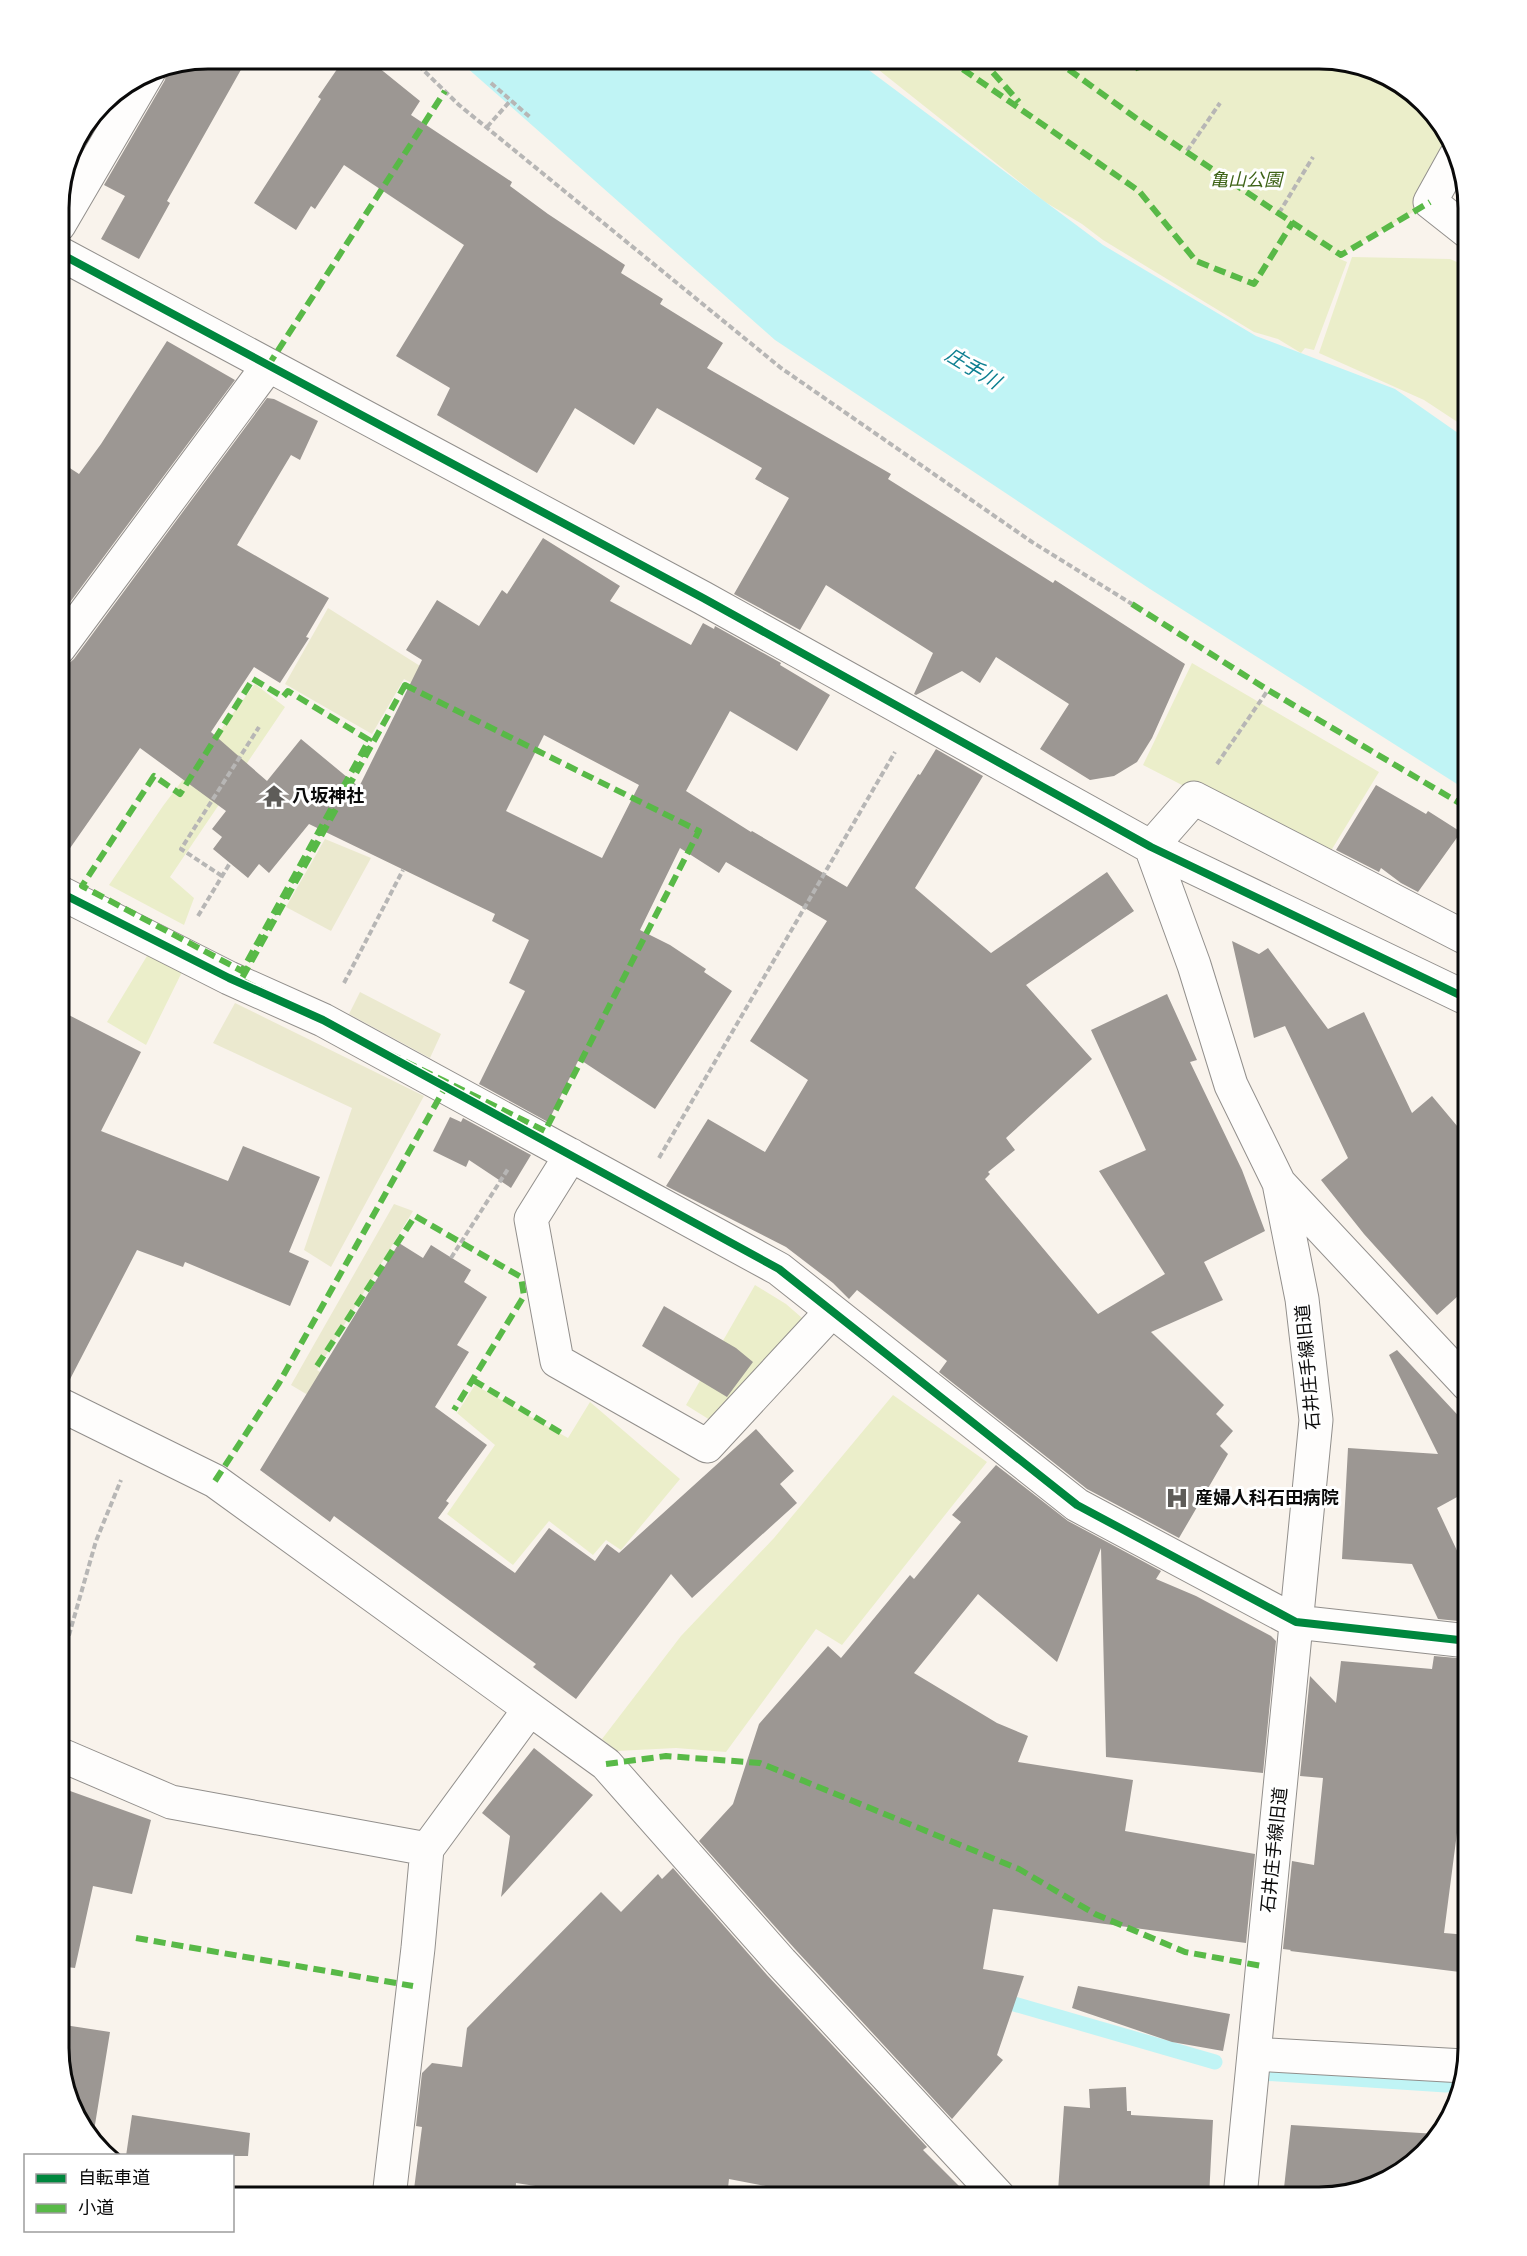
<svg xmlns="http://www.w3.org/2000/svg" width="1527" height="2256" viewBox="0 0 1527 2256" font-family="'Noto Serif','Noto Sans JP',serif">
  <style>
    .green { fill: #ebeeca }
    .cemetery { fill: #ebe9cf }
    .water { fill: #c0f4f5 }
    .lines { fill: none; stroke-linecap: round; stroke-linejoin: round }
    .stream { stroke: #c0f4f5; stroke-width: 15 }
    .building { fill: #9c9793; fill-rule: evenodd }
    .minor-casing { stroke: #928f8c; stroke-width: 35 }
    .path { stroke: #b7b6b5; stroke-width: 4; stroke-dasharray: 6 3; stroke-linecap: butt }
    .minor { stroke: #fefdfc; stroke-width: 33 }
    .quiet { stroke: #58b947; stroke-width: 6; stroke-dasharray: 12 6; stroke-linecap: butt }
    .cycleway-casing { stroke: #fff; stroke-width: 11 }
    .cycleway { stroke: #00873e; stroke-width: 8 }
    .labels { text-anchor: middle; stroke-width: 6; stroke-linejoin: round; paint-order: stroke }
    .park-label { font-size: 18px; font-style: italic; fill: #3e6318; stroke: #fff }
    .poi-label { font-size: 18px; font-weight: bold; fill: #0a0a0a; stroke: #fff; text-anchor: start }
    .street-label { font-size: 18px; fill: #0a0a0a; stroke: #fff }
    .water-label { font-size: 20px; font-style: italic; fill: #0f8092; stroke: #fff }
    .rim { fill: none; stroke: #0a0a0a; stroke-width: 3 }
  </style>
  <rect width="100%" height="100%" fill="#f9f3ec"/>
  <!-- green -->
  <path class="green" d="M865 59H1329L1394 79 1449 134 1455 157 1430 202 1341 255 1340 259 1347 262 1314 350 1305 348 1301 353 1278 339 1254 332 1103 240 1082 224 1045 202Z
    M1352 257 1450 259 1468 267V429L1424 400 1319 353Z
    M1192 663 1379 772 1326 859 1143 765Z
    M255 684 285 707 170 877 194 898 184 925 109 885 163 806Z
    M150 951 184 968 146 1045 107 1022Z
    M755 1285 786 1304 809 1324 718 1425 686 1405Z
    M475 1385 568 1438 590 1402 680 1479 621 1550 606 1540 593 1555 549 1521 513 1565 447 1514 495 1445 457 1413Z
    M893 1395 987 1462 842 1645 816 1629 726 1752 676 1748 617 1751 602 1739 681 1636 774 1538Z"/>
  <!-- cemetery -->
  <path class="cemetery" d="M328 608 463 693 455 707 404 679 372 734 285 684Z
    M325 839 371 858 331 931 286 907Z
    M360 992 441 1034 430 1058 349 1014Z
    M235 1003 424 1096 331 1267 304 1250 352 1108 213 1043Z
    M394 1204 413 1211 317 1370 337 1383 323 1404 291 1385Z"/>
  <!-- water -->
  <path class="water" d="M457 59H854L1103 245 1256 336 1395 389 1468 440V791L1150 589 775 340Z"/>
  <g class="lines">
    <!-- stream -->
    <path class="stream" d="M997 1999 1215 2062
      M1262 2073 1446 2085"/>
  </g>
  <!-- building -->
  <path class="building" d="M208 58 247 59 167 201 170 203 139 259 101 239 125 196 104 185 165 80 167 67Z
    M344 59H368L420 101 411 115 512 182 510 186 548 214 625 265 621 273 663 299 660 304 723 343 707 368 891 474 888 479 1053 583 1055 580 1185 664 1152 738 1137 762 1114 776 1090 780 1040 749 1069 704 996 657 980 683 962 671 916 695 914 694 933 653 826 585 800 630 734 594 789 498 755 479 762 468 657 408 634 445 575 408 537 473 437 415 450 388 396 356 464 245 344 165 315 209 311 206 296 230 254 203 321 99 318 97Z
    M113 95 70 169 66 167 70 150 103 102Z
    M167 341 235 380 59 617V461L79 474 101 444Z
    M267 398 274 399 318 421 300 460 291 455 237 545 329 598 306 637 309 638 280 683 254 667 211 732 267 781 301 739 359 787 422 660 406 650 437 600 479 626 502 590 507 594 543 538 620 586 610 601 691 645 703 623 714 629 715 626 781 663 780 665 830 695 797 751 730 711 686 791 751 832 752 831 847 887 918 774 920 775 936 749 983 776 915 888 991 953 1107 872 1134 911 1026 985 1092 1059 1006 1138 1015 1150 988 1172 990 1174 985 1179 1098 1314 1165 1274 1099 1171 1146 1150 1091 1030 1167 994 1197 1060 1190 1062 1242 1170 1265 1231 1204 1262 1223 1300 1151 1332 1224 1405 1216 1414 1233 1431 1220 1446 1228 1454 1179 1538 1087 1489 939 1372 947 1361 857 1290 849 1299 833 1283 786 1247 666 1186 708 1119 765 1152 808 1080 750 1041 827 921 726 862 719 873 680 848 640 930 670 945 706 969 704 972 732 991 655 1109 579 1059 548 1122 479 1084 525 991 509 983 529 940 492 921 495 914 309 824 269 873 259 864 248 878 213 849 222 837 212 829 226 811 140 748 59 864V666L67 665 74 659ZM544 735 639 785 602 858 506 811Z
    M1376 785 1426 814 1428 811 1461 832 1418 892 1401 883 1381 868 1379 872 1336 850Z
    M1232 941 1259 954 1268 948 1328 1029 1364 1012 1412 1113 1432 1096 1468 1139V1287L1437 1315 1364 1234 1321 1180 1348 1158 1285 1026 1254 1038Z
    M59 1010 141 1052 101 1131 228 1181 243 1146 320 1177 289 1252 309 1261 290 1306 185 1262 183 1267 137 1250 66 1387 59 1385Z
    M450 1117 461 1122 463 1118 531 1155 511 1188 469 1160 466 1167 433 1151Z
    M399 1243 423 1258 431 1245 471 1270 464 1282 487 1297 457 1345 469 1352 435 1407 487 1445 446 1501 449 1503 438 1518 515 1573 549 1528 595 1561 607 1544 619 1553 756 1429 794 1471 780 1484 797 1503 692 1598 671 1574 576 1699 533 1667 536 1664 334 1516 330 1522 260 1470Z
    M664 1306 736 1348 753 1362 727 1397 642 1346Z
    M1397 1350 1468 1426V1516L1459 1496 1437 1508 1468 1574V1622L1438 1619 1412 1564 1342 1559 1348 1448 1438 1454 1389 1355Z
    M996 1465 1068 1521 1161 1571 1156 1579 1196 1596 1271 1636 1276 1641 1263 1773 1106 1757 1101 1548 1057 1662 978 1594 914 1673 997 1723 1028 1736 1018 1762 1133 1780 1125 1831 1255 1854 1246 1943 993 1909 983 1969 1024 1976 997 2055 1003 2060 952 2119 795 1949 699 1841 733 1804 759 1724 828 1646 841 1658 910 1575 914 1579 961 1522 952 1515Z
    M1434 1656 1468 1659V1748L1444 1933 1468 1935V1973L1290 1951 1291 1950 1283 1949 1292 1861 1314 1865 1323 1778 1300 1776 1310 1676 1336 1703 1341 1661 1432 1669Z
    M534 1748 593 1795 501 1897 510 1836 482 1813Z
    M59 1787 151 1820 132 1894 93 1886 75 1968 59 1966Z
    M673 1868 767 1975 927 2147 923 2150 970 2197H796L792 2191 729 2179 727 2197H607L516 2183 515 2197H413L422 2127 416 2126 422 2073 432 2063 462 2067 467 2028 601 1892 621 1912 658 1874 662 1879Z
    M1078 1986 1230 2014 1223 2051 1172 2042 1072 2008Z
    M58 2024 110 2032 93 2137 78 2122 58 2048Z
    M1126 2087 1127 2111H1131V2115L1213 2120 1209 2197H1150L1058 2191 1064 2106 1090 2108 1089 2089Z
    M132 2115 250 2133 248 2156H126Z
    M1291 2125 1437 2134 1393 2178 1319 2198 1283 2197Z"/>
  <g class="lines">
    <!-- minor casing -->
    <g class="minor-casing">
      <path id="minor" d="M1455 157 1430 202 1468 232
        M59 225 149 71
        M59 253 703 598 1151 847 1468 999
        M59 648 268 366
        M1151 847 1194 965 1231 1085 1279 1183 1302 1299 1316 1420 1240 2197
        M1151 847 1194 798 1468 939
        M59 892 229 978 323 1020 779 1269 1077 1505 1296 1622 1468 1641
        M571 1155 531 1219 557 1361 707 1446 832 1311
        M1279 1183 1468 1385
        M59 1404 215 1481 606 1764 781 1962 999 2197
        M59 1754 171 1802 427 1849
        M1254 2054 1464 2066
        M389 2197 418 1948 427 1849 529 1710"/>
    </g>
    <!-- path -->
    <path class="path" d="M412 59 459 105 781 368 1032 542 1132 604
      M491 83 531 118
      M487 127 511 100
      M1187 151 1220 103
      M1279 213 1313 157
      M1217 764 1268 690
      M222 876 181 849 259 727
      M198 916 230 863
      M344 983 403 870
      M659 1158 895 752
      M451 1258 508 1169
      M59 1670 96 1541 121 1480"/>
    <!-- minor -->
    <use href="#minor" class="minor"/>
    <!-- quiet -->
    <path class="quiet" d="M948 59 1139 191 1196 261 1254 284 1293 222
      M981 59 1019 102
      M1054 59 1140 121 1341 255 1430 202
      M1135 59 1140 74
      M268 366 445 91
      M1132 604 1268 690 1468 808
      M253 679 283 697 288 691 369 740 242 971 82 886 154 776 180 794Z
      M405 685 699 831 545 1131 241 980Z
      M317 1366 415 1216 521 1277 524 1296 454 1410
      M473 1380 563 1434
      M215 1481 279 1383 446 1086
      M606 1764 666 1756 760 1763 1019 1869 1095 1914 1185 1952 1262 1966
      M136 1938 413 1986"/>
    <!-- cycleway casing -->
    <g class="cycleway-casing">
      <path id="cycleway" d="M59 253 703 598 1151 847 1468 999
        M59 892 229 978 323 1020 779 1269 1077 1505 1296 1622 1468 1641"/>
    </g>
    <!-- cycleway -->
    <use href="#cycleway" class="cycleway"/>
  </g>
  <!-- icons -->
  <defs>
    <g id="temple-bare" transform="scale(1.8)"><path d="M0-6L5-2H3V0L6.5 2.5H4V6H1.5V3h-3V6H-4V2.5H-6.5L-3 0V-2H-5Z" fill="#5e5c59" stroke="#fff" stroke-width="2.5" paint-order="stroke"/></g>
    <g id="hospital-bare" transform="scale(1.8)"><path d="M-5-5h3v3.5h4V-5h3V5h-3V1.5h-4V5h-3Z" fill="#5e5c59" stroke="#fff" stroke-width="2.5" paint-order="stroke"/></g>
  </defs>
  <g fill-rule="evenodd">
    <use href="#temple-bare" x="274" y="796"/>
    <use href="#hospital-bare" x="1177" y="1498"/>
  </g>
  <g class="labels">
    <!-- park labels -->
    <g class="park-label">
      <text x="1246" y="186">亀山公園</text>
    </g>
    <!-- poi labels -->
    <g class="poi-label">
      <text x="292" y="802">八坂神社</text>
      <text x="1195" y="1504">産婦人科石田病院</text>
    </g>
    <!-- street labels -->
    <g class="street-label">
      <text transform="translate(1308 1367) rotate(-95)" y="6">石井庄手線旧道</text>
      <text transform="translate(1274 1850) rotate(-84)" y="6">石井庄手線旧道</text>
    </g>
    <!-- water labels -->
    <g class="water-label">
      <text transform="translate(973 368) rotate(31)" y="7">庄手川</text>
    </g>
  </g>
  <!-- crop -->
  <path d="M0 0H1527V2256H0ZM208 69H1319A139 139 0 0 1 1458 208V2048A139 139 0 0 1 1319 2187H208A139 139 0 0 1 69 2048V208A139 139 0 0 1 208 69Z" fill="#fff" fill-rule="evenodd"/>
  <path class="rim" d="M208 69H1319A139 139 0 0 1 1458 208V2048A139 139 0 0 1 1319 2187H208A139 139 0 0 1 69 2048V208A139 139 0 0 1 208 69Z"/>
  <!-- legend -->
  <rect x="24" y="2154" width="210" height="78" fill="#ffffff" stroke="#9d9d9d" stroke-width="1.5"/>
  <rect x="36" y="2174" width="30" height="9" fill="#00873e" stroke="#9d9d9d" stroke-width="1.5"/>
  <text x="78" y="2184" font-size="18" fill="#0a0a0a">自転車道</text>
  <rect x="36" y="2204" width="30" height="9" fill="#58b947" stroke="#9d9d9d" stroke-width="1.5"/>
  <text x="78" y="2214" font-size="18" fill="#0a0a0a">小道</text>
</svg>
